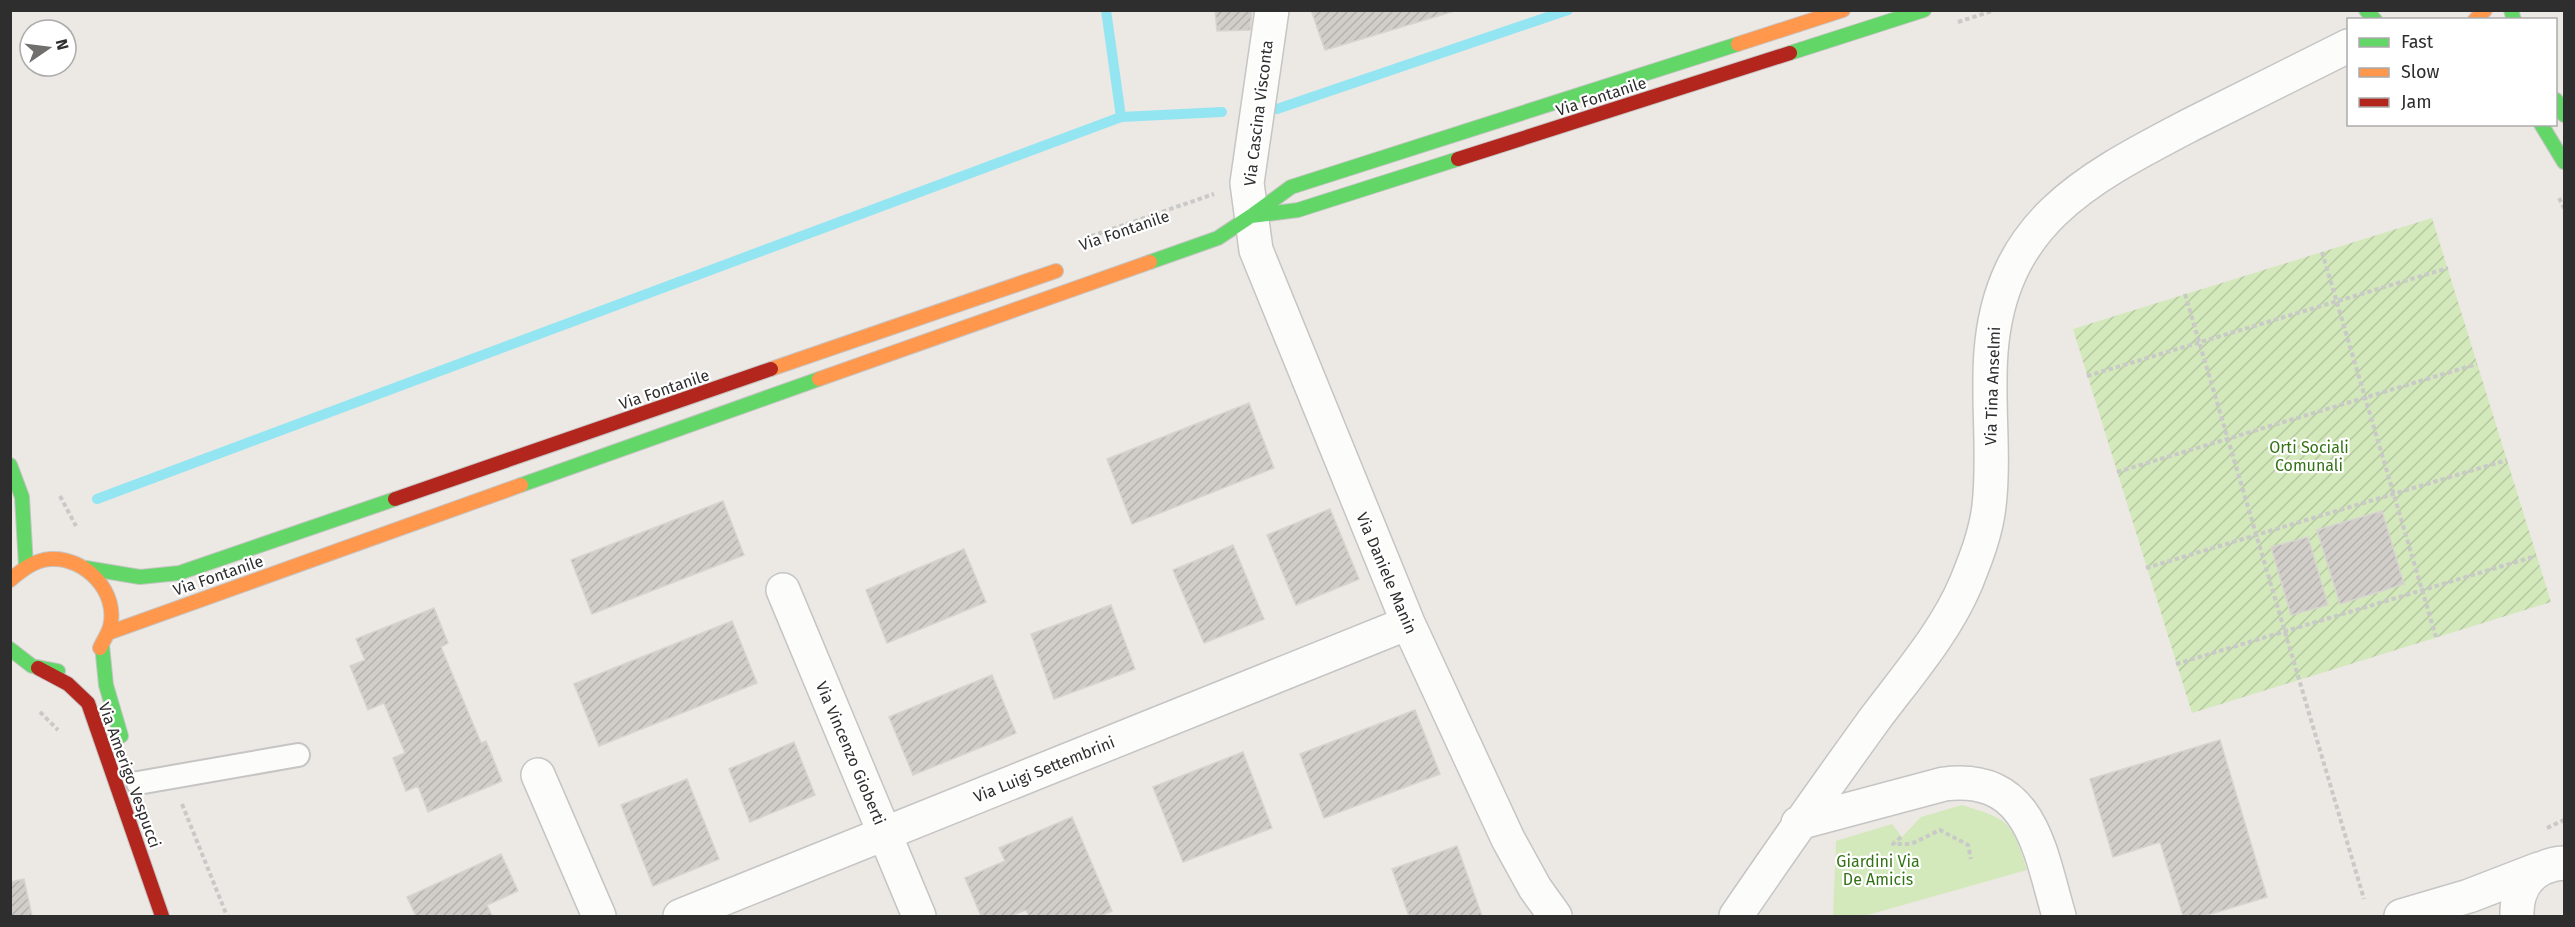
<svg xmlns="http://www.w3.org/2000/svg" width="2575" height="927" viewBox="0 0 2575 927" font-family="'Fira Sans',sans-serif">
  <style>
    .park { fill: #d3e9bb }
    .garden { fill: url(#garden-furrows) }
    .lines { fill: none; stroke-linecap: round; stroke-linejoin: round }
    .stream { stroke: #93e5f2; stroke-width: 10 }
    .building { fill: url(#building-hatch); stroke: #d7d4d0; stroke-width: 1.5 }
    .lane-casing { stroke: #c6c5c5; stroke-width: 26 }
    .street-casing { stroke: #c6c5c5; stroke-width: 36 }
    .fast-casing { stroke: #c6c5c5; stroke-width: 16 }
    .slow-casing { stroke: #c6c5c5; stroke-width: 16 }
    .jam-casing { stroke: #c6c5c5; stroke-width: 16 }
    .path { stroke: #c9c9c8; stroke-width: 4; stroke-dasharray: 4.5 3; stroke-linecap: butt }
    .lane { stroke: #fcfcfb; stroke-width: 22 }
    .street { stroke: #fcfcfb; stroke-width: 33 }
    .fast { stroke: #63d668; stroke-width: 14 }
    .slow { stroke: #ff974d; stroke-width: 14 }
    .jam { stroke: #b3261e; stroke-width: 14 }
    .labels { text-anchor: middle; stroke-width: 4.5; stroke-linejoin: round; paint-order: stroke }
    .street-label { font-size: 16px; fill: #2e2e2e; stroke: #fff }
    .park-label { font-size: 16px; fill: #347315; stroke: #fff }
  </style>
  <defs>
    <pattern id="garden-furrows" width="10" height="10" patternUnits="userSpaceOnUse" patternTransform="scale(1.5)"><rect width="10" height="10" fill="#d3e9bb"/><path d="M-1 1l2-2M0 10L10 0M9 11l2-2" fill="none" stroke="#b5c8a1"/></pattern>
    <pattern id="building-hatch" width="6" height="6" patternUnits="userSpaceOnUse" patternTransform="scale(1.5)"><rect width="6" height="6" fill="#d1ceca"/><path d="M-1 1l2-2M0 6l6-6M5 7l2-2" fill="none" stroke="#b4b1ae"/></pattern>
  </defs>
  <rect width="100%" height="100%" fill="#ece8e4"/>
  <!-- park -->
  <path class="park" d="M1962 805C2011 820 2012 822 2027 870L1864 916H1833L1836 841 1892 824 1902 837 1921 817Z"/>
  <!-- garden -->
  <path class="garden" d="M2432 218 2551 602 2192 713 2073 329Z"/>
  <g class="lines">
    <!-- stream -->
    <path class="stream" d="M1106 10 1121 117
      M1277 109 1568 10
      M97 499 1121 117 1222 112"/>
  </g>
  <!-- building -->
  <path class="building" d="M1215 10H1252L1250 30 1217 31Z
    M1311 10H1458L1325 50Z
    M1249 403 1274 468 1132 524 1107 459Z
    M723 501 744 555 592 614 571 560Z
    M1330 509 1359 579 1296 605 1267 535Z
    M2382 511 2404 584 2340 604 2317 530Z
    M2308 537 2328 605 2291 615 2271 547Z
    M1233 545 1264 619 1204 643 1173 570Z
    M964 549 986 602 887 643 866 590Z
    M1111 605 1135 669 1054 699 1031 634Z
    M434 608 448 643 441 647 481 743 486 741 502 781 428 812 418 786 406 791 393 758 405 753 384 703 368 710 350 666 365 660 356 639Z
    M732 621 757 683 599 746 574 684Z
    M992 675 1016 733 913 775 889 717Z
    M1415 710 1440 774 1324 818 1300 754Z
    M2220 740 2267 897 2204 916H2183L2160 842 2113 857 2090 779Z
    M794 742 815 795 750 822 729 769Z
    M1243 752 1272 828 1183 862 1153 787Z
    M687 779 719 859 653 886 621 805Z
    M1072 817 1112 911 1100 916H1029L1026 910 1011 916H981L965 878 1005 861 999 848Z
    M1457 846 1482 916H1409L1392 869Z
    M501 854 518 891 487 905 492 916H416L407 897Z
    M24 879 32 916H10V882Z"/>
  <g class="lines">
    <!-- lane casing -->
    <g class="lane-casing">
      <path id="lane" d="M138 783 298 755"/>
    </g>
    <!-- street casing -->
    <g class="street-casing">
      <path id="street" d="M1272 10 1247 183 1256 250 1408 623 1508 839 1535 888 1555 916
        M783 590 919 916
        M538 775 599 916
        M1798 823 1944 784C2032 773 2040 852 2059 916
        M680 916 1408 623
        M1736 916C1781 850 1827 785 1874 720 1906 677 1945 633 1966 583 1976 558 1986 533 1989 506 1995 455 1987 403 1991 352 2001 222 2087 179 2190 125 2243 98 2296 72 2348 46
        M2401 916 2469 896 2539 869
        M2517 916C2516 886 2533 865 2564 863"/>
    </g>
    <!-- fast casing -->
    <g class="fast-casing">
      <path id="fast" d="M2366 10 2375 20
        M2511 10 2514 20
        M1790 53 1924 10
        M2556 100 2564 115
        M2541 124 2564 162
        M1254 214 1291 187 1738 44
        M1150 262 1218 238 1251 216 1298 210 1458 159
        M10 465 22 497 26 566
        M521 485 819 379
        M86 568 140 577 179 573 395 499
        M102 645 106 685 121 736
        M10 649 32 666 58 671"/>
    </g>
    <!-- slow casing -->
    <g class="slow-casing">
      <path id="slow" d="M2475 20 2485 10
        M1738 44 1843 10
        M771 369 1056 271
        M819 379 1150 262
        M10 580C22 570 34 560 51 559 85 557 119 592 110 627 108 634 103 641 100 648
        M108 633 521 485"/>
    </g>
    <!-- jam casing -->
    <g class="jam-casing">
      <path id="jam" d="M1458 159 1790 53
        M395 499 771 369
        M38 668 68 684 88 703 162 916"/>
    </g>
    <!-- path -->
    <path class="path" d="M1958 22 1995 10
      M2559 198 2564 208
      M1077 241 1214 194
      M2322 252 2436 637
      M2185 294 2364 899
      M2087 376 2448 268
      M2117 472 2477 364
      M60 496 76 526
      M2146 568 2507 460
      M2176 664 2536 556
      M40 712 58 730
      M182 804 227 916
      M2547 828 2564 820
      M1901 837 1893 844H1911L1940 830 1968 845 1971 859"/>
    <!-- lane -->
    <use href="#lane" class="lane"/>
    <!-- street -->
    <use href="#street" class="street"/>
    <!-- fast -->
    <use href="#fast" class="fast"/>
    <!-- slow -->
    <use href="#slow" class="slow"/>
    <!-- jam -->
    <use href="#jam" class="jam"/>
  </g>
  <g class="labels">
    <!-- street labels -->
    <g class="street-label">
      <text transform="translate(1601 96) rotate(-18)" y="6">Via Fontanile</text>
      <text transform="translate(1258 113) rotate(-83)" y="6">Via Cascina Visconta</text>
      <text transform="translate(1124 230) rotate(-19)" y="6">Via Fontanile</text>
      <text transform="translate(1992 386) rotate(-88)" y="6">Via Tina Anselmi</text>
      <text transform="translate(664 389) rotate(-19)" y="6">Via Fontanile</text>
      <text transform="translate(1387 573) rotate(67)" y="6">Via Daniele Manin</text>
      <text transform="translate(218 575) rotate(-19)" y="6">Via Fontanile</text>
      <text transform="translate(851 753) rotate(67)" y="6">Via Vincenzo Gioberti</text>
      <text transform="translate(1044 769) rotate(-22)" y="6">Via Luigi Settembrini</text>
      <text transform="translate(130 775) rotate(70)" y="6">Via Amerigo Vespucci</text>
    </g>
    <!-- park labels -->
    <g class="park-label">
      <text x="2309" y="453">Orti Sociali<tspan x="2309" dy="18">Comunali</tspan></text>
      <text x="1878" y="867">Giardini Via<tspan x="1878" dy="18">De Amicis</tspan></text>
    </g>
  </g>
  <!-- border -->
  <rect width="2575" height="927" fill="none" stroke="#2e2e2e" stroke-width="24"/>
  <!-- legend -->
  <rect x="2347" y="18" width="210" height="108" fill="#ffffff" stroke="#ababab" stroke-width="1.5"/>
  <rect x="2359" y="38" width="30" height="9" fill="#63d668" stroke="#ababab" stroke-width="1.5"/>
  <text x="2401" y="48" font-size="18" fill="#2e2e2e">Fast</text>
  <rect x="2359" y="68" width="30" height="9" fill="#ff974d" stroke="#ababab" stroke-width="1.5"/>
  <text x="2401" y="78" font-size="18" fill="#2e2e2e">Slow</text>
  <rect x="2359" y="98" width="30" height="9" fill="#b3261e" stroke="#ababab" stroke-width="1.5"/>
  <text x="2401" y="108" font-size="18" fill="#2e2e2e">Jam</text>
  <!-- north arrow -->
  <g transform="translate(48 48) rotate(76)"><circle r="28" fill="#ffffff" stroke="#ababab" stroke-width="1.5"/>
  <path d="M0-4.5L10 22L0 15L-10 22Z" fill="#706f6e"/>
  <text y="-9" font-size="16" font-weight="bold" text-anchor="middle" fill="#2e2e2e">N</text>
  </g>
</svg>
